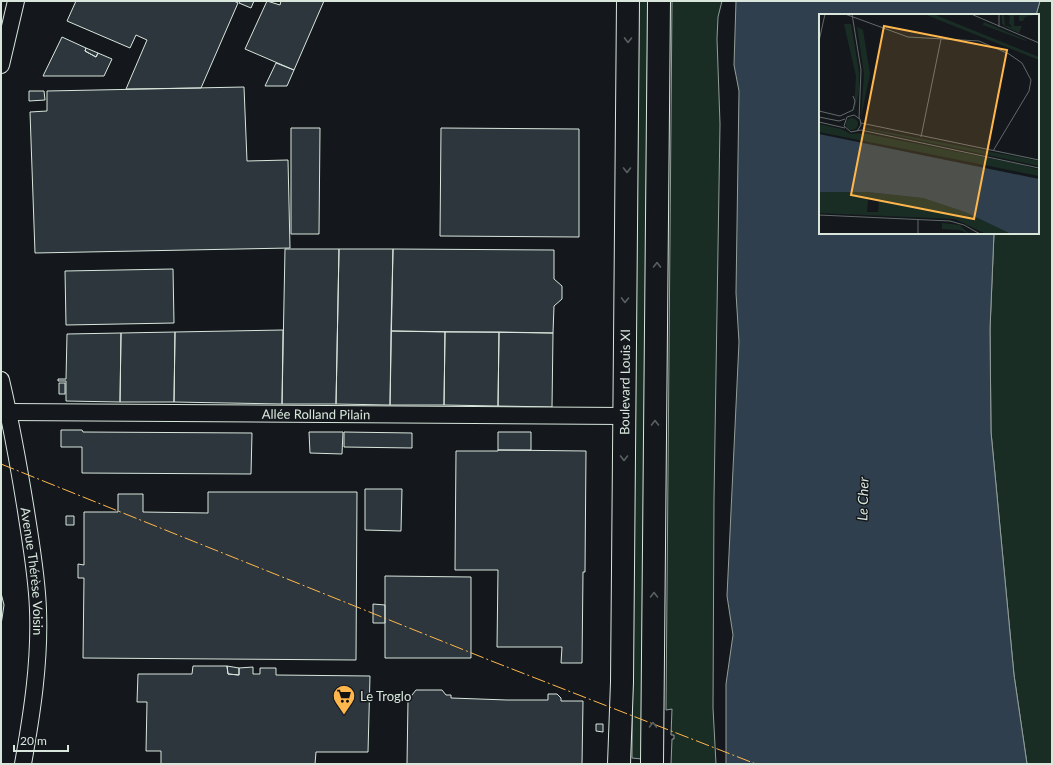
<svg xmlns="http://www.w3.org/2000/svg" width="1053" height="765" viewBox="0 0 1053 765" font-family="Lato,sans-serif">
  <style>
    .green { fill: #1a2d24; stroke: #939e99 }
    .water { fill: #2f3f4d; stroke: #939e99 }
    .building { fill: #2c363c; stroke: #d8e6dc }
    .lines { fill: none; stroke-linecap: round; stroke-linejoin: round }
    .street-casing { stroke: #d8e6dc; stroke-width: 18 }
    .primary-casing { stroke: #d8e6dc; stroke-width: 24 }
    .street { stroke: #14181c; stroke-width: 16 }
    .primary { stroke: #14181c; stroke-width: 22 }
    .power { stroke: #ffb74d; stroke-width: 1; stroke-dasharray: 14 3 2 3; stroke-linecap: butt }
    .oneway { stroke: #59605f }
    .labels { text-anchor: middle; stroke-width: 3; stroke-linejoin: round; paint-order: stroke }
    .street-label { font-size: 13px; fill: #d8e6dc; stroke: #14181c }
    .poi-label { font-size: 13px; fill: #d8e6dc; stroke: #14181c; text-anchor: start }
    .water-label { font-size: 14px; font-style: italic; fill: #d8e6dc; stroke: #14181c }
    .inset-road { fill: none; stroke: #626a69; stroke-width: 1 }
    .view { fill: #ffb74d; fill-opacity: 0.15; stroke: #ffb74d; stroke-width: 2 }
    .inset-edge { fill: none; stroke: #d8e6dc; stroke-width: 2 }
  </style>
  <rect width="100%" height="100%" fill="#14181c"/>
  <!-- green -->
  <path class="green" d="M638 1H648C645 254 646 506 642 759L632 758Z
    M672 1H722L718 17 717 39 720 124 714 499 713 708 716 764H671L672 739H674V735H671L672 709 666 710Z
    M1040 1H1052V764H1027L1014 675 991 432 990 329 994 233H1038V15H1036Z"/>
  <!-- water -->
  <path class="water" d="M736 1H1040L1036 15H820V233H994L990 329 991 432 1014 675 1027 764H726V684L733 635 727 596 739 342 736 293 739 91 734 65Z"/>
  <!-- building -->
  <path class="building" d="M76 1H234L238 3 201 88 126 89 147 40 136 35 130 48 67 21Z
    M240 1H254L251 8 239 3Z
    M267 1 280 5 281 1H324L294 70 245 49Z
    M62 37 86 48 85 51 96 57 98 53 112 59 104 76H43Z
    M86 48 98 53 96 57 85 51Z
    M276 63 294 70 287 86H265Z
    M244 87 247 161 288 160 290 248 35 253 30 112 47 111V91Z
    M29 91H44L45 100 29 101Z
    M291 128H320L319 234H291Z
    M441 128 579 129V237L440 236Z
    M285 249H339L336 404H282Z
    M339 249H393L390 405 336 404Z
    M393 249 554 250V279L562 286V299L554 306 553 333 391 331Z
    M173 269 174 323 66 325 65 271Z
    M283 330 282 404 174 402 175 332Z
    M391 331 445 332 444 405H390Z
    M175 332 174 402H120L121 333Z
    M445 332H499L498 406 444 405Z
    M499 332 553 333 552 407 498 406Z
    M121 333 120 402 66 401V381H58V379H66L67 334Z
    M59 383H65V394H59Z
    M61 430H82L83 432 252 433 251 474 82 473V447H61Z
    M309 432H343L342 454 310 453Z
    M344 432 412 433V448L344 447Z
    M498 432H531V450H498Z
    M498 450 586 451 585 572H583L582 663H561L562 647H497L498 570H455L456 451H498Z
    M365 489H402L401 531 365 530Z
    M208 492H357L356 660 83 658 84 578H78V564L84 565V512H118V494H143V512L208 513Z
    M66 516H74V525H66Z
    M385 576 471 577V658H385Z
    M1 593 4 605 1 625Z
    M373 604 385 605V623H373Z
    M193 666H227L228 674 239 675V668L253 667V674H260V668H276V675L370 676 368 752H316L315 764H161V751H146L147 702H137L138 674H192Z
    M227 666 239 668V675L228 674Z
    M416 690H442L446 695H451V698L507 700H548V694H557L561 698V701H583L582 764H407L408 700Z
    M596 724H603V732L596 731Z"/>
  <g class="lines">
    <!-- street casing -->
    <g class="street-casing">
      <g id="street">
        <path d="M1 65 16 1"/>
        <path id="s1" d="M1 380C11 423 19 467 26 511 31 544 37 577 38 610 40 662 32 713 23 764"/>
        <path id="s2" d="M8 412 624 416"/>
      </g>
    </g>
    <!-- primary casing -->
    <g class="primary-casing">
      <g id="primary">
        <path id="s3" d="M619 764 622 682 628 1"/>
        <path d="M652 764 659 1"/>
      </g>
    </g>
    <!-- street -->
    <use href="#street" class="street"/>
    <!-- primary -->
    <use href="#primary" class="primary"/>
    <!-- power -->
    <path class="power" d="M1 464 489 660 756 764"/>
  </g>
  <!-- one-way arrows -->
  <defs><path id="oneway-chevron" d="M-2-3.5L2.5 0L-2 3.5" fill="none" stroke-width="1.6" stroke-linecap="round" stroke-linejoin="round"/></defs>
  <g class="oneway">
    <use href="#oneway-chevron" transform="translate(628 40) rotate(91)"/>
    <use href="#oneway-chevron" transform="translate(627 170) rotate(90)"/>
    <use href="#oneway-chevron" transform="translate(657 265) rotate(-89)"/>
    <use href="#oneway-chevron" transform="translate(625 300) rotate(91)"/>
    <use href="#oneway-chevron" transform="translate(655 423) rotate(-90)"/>
    <use href="#oneway-chevron" transform="translate(624 458) rotate(90)"/>
    <use href="#oneway-chevron" transform="translate(654 595) rotate(-90)"/>
    <use href="#oneway-chevron" transform="translate(653 725) rotate(-89)"/>
  </g>
  <!-- icons -->
  <defs>
    <g id="supermarket-pin" transform="scale(1.15)"><path d="M0 17L-7.5 6A9.5 9.5 0 1 1 7.5 6Z" fill="#ffb74d" stroke="#14181c"/><path d="M-6-5.5h2.5l.6 2H6L4.5 2H-2.5L-4.4-4H-6ZM-1.5 3.2a1.3 1.3 0 1 0 .1 0ZM3 3.2a1.3 1.3 0 1 0 .1 0Z" fill="#111"/></g>
  </defs>
  <g fill-rule="evenodd">
    <use href="#supermarket-pin" x="344" y="696"/>
  </g>
  <g class="labels">
    <!-- street labels -->
    <g class="street-label">
      <text dy="5" stroke="none"><textPath href="#s3" startOffset="382">Boulevard Louis XI</textPath></text>
      <text dy="5" stroke="none"><textPath href="#s2" startOffset="308">Allée Rolland Pilain</textPath></text>
      <text dy="5" stroke="none"><textPath href="#s1" startOffset="194">Avenue Thérèse Voisin</textPath></text>
    </g>
    <!-- poi labels -->
    <g class="poi-label">
      <text x="360" y="701">Le Troglo</text>
    </g>
    <!-- water labels -->
    <g class="water-label">
      <text transform="translate(863 499) rotate(-88)" y="5">Le Cher</text>
    </g>
  </g>
  <!-- overview -->
  <g transform="translate(819 14)">
    <rect width="220" height="220" fill="#14181c"/>
    <path d="M105 0H114L220 43V46ZM220 0 206 3 204 7H200V1L195 2V12H203L200 19 185 12 183 9V1H185L186 12 193 13 190 9 191 2 188 1ZM165 8 207 26V27L164 11ZM25 10H32L40 58V77L35 98 37 62ZM38 13 44 16 51 60 42 103 45 60ZM27 110a6 6 0 1 1 12 0a6 6 0 1 1-12 0ZM0 110 22 115 32 120 44 119 199 150 220 156V162L0 118ZM47 114 220 147V152L46 115ZM0 178H48L104 184 146 198 192 220H167L136 205 0 199ZM49 185 60 187 59 198H48ZM123 209 141 211 150 220 141 216 123 215Z" fill="#1a2d24" fill-rule="evenodd"/>
    <path d="M0 120 220 165V220H192L146 198 104 184 48 178H0Z" fill="#2f3f4d"/>
    <path class="inset-road" d="M26 0 89 23 160 27 190 40 203 49 212 66 210 77 174 137M33 0 42 56 40 105M152 0 220 29M180 0V13M0 27 6 0M0 97 21 102 34 96 36 87 34 82M0 103 20 107 26 105M0 108 26 114M42 109 220 146M38 117 42 111 41 105 35 101 28 103 25 112 32 118 42 116 220 154M102 123 122 25M0 201 131 207 145 211 161 220M99 220V206"/>
    <path class="view" d="M65 12 188 36 155 205 32 181Z"/>
    <rect width="220" height="220" class="inset-edge"/>
  </g>
  <!-- border -->
  <rect width="1053" height="765" fill="none" stroke="#d8e6dc" stroke-width="4"/>
  <!-- scale -->
  <path d="M14 745v6h54v-6" fill="none" stroke="#d8e6dc" stroke-width="2"/>
  <text x="20" y="745" font-size="12" fill="#d8e6dc" stroke="#14181c" stroke-width="3" paint-order="stroke">20 m</text>
</svg>
